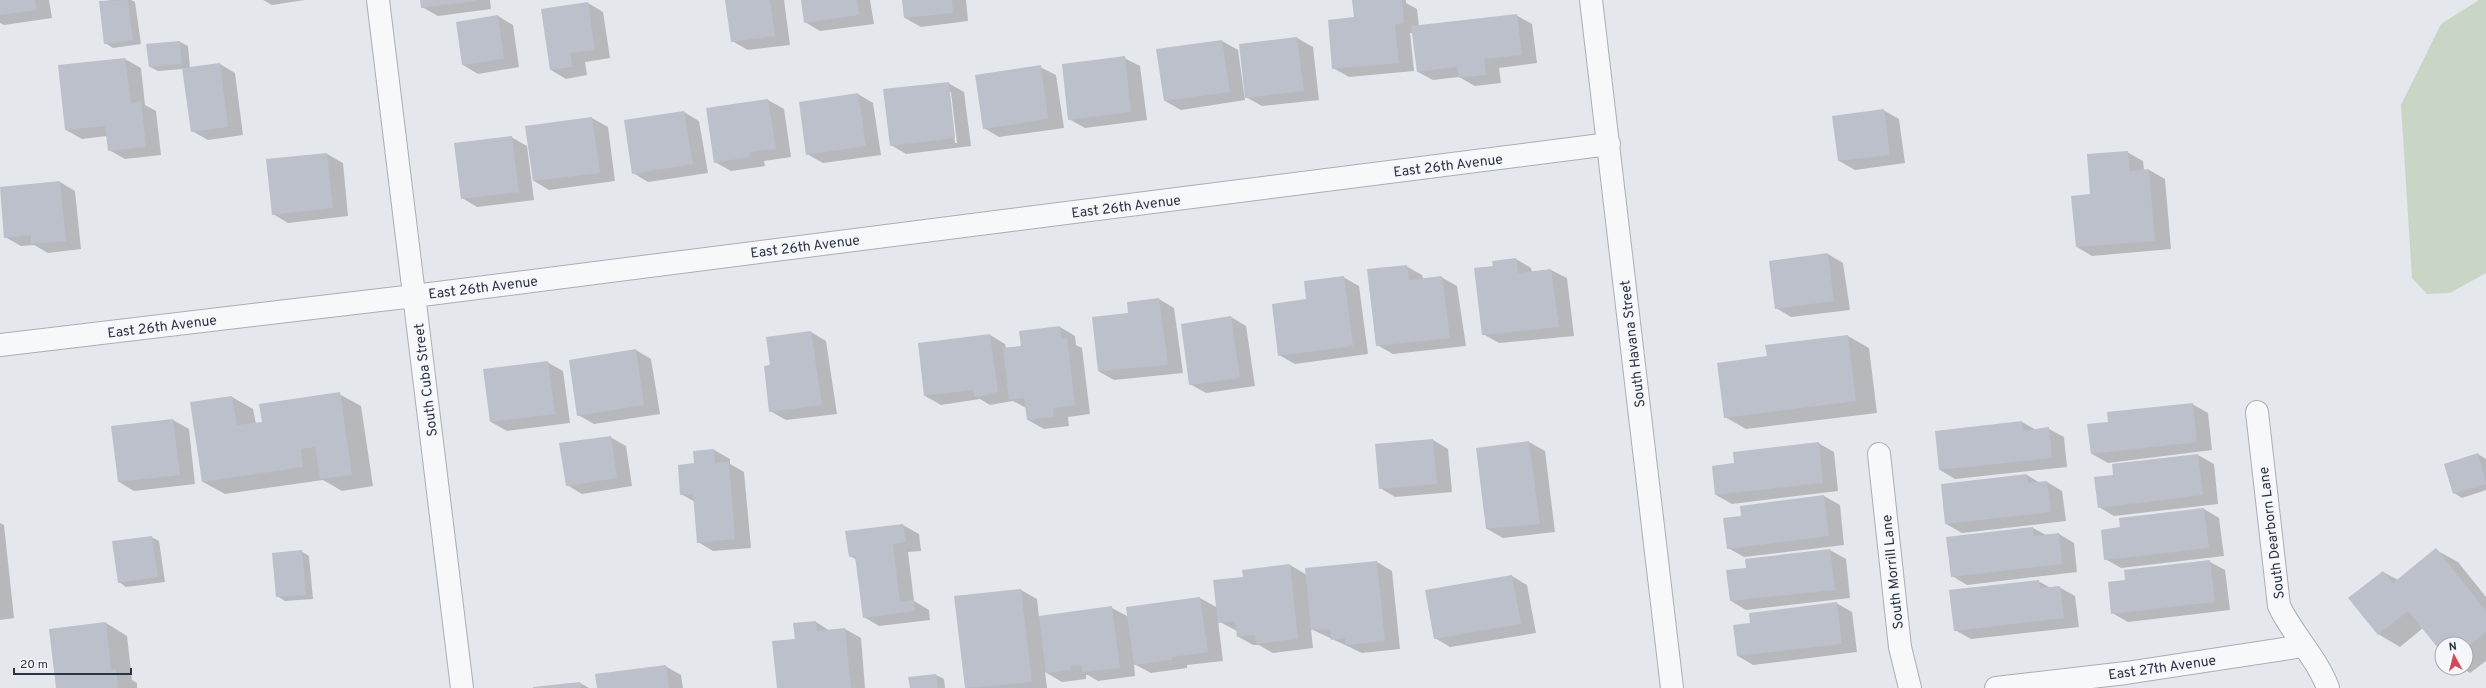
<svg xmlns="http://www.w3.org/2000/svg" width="2486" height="688" viewBox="0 0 2486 688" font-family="Overpass,sans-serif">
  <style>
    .green { fill: #c9d6c5 }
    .shadow { fill: #0003; fill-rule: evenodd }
    .building { fill: #bbc0ca }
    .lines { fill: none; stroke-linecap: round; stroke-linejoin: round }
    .minor-casing { stroke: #a9aeb7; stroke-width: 24 }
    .minor { stroke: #f7f8fa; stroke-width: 22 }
    .labels { text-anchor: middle; stroke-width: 3; stroke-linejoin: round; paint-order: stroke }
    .street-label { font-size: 14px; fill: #2b3445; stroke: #f4f6f9 }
  </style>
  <rect width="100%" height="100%" fill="#e4e7ec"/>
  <!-- green -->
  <path class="green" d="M2479 0H2486V273L2450 293 2427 294 2412 278 2401 105 2441 24Z"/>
  <!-- shadow -->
  <path class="shadow" d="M0 0H49L52 18 4 25 0 23Z
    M112 0H131L135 2 141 44 113 48 105 43 100 2Z
    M263 0H305L272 5Z
    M421 0H490L491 9 438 16 422 7Z
    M726 0H784L790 45 748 50 732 41Z
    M802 0H870L874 24 820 31 805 22Z
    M903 0H966L968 21 921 27 905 18Z
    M1353 0H1406V3L1417 9 1419 27 1516 15 1532 24 1537 63 1499 68 1501 83 1475 86 1459 77 1433 80 1418 72 1413 33H1410L1414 71 1349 77 1333 68 1355 18Z
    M588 3 603 12 610 58 585 62 587 75 566 79 551 70Z
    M498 16 513 25 519 67 478 74 463 65Z
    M1297 38 1313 47 1319 100 1262 106 1246 97 1240 45Z
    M1222 41 1238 50 1245 100 1181 110 1165 101 1158 50Z
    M180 42 188 46 190 68 220 64 235 73 243 135 208 140 192 131 183 69 158 71 150 67Z
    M1124 58 1140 66 1147 120 1085 128 1069 119Z
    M125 59 141 68 145 105 156 111 161 155 125 159 109 150 107 136 82 139 66 130 59 66Z
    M1040 67 1056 75 1064 128 999 137 984 128Z
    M948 83 964 92 971 146 906 154 891 145ZM949 92H951L957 143H955Z
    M858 94 873 103 881 155 823 163 807 154Z
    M768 100 784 109 791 157 764 161 765 166 731 171 715 162Z
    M1883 110 1899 119 1905 163 1855 170 1839 161Z
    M684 112 699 121 708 173 648 182 633 173Z
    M592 118 608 127 615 181 549 190 534 181Z
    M511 137 527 146 534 200 477 207 462 198Z
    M2127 152 2143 161 2144 170H2149L2165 179 2171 249 2092 256 2077 247 2091 195Z
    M327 154 343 163 348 216 288 223 273 214 267 160Z
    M60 182 75 191 81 249 48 253 34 245 21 246 5 237Z
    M1828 254 1843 263 1850 310 1791 317 1776 308Z
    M1516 259 1531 268 1532 272 1551 270 1567 278 1574 336 1499 343 1483 334 1494 267Z
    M1406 266 1422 275 1423 279 1441 277 1457 286 1466 346 1393 354 1377 345Z
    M1343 277 1359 286 1368 354 1295 364 1279 355 1307 300Z
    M1159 299 1174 308 1183 373 1114 380 1098 371 1129 314Z
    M1231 317 1246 326 1255 386 1206 393 1190 384Z
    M1060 327 1075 336 1076 345 1082 348 1090 414 1068 417 1069 426 1044 429 1028 420 1026 408 1013 401 990 405 980 399 941 405 925 396 990 335 1005 344 1006 348 1022 347Z
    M811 332 826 341 837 414 786 420 770 411 771 366Z
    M1848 336 1869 348 1877 413 1746 429 1725 417 1768 357Z
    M636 350 651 359 660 414 594 424 578 415Z
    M547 362 563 371 570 423 507 431 491 422Z
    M339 394 361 406 373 486 342 491 323 480 225 494 203 482 191 403 232 397 253 409 256 424Z
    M2192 404 2208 413 2212 450 2108 463 2092 454 2109 422Z
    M173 420 189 429 195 484 134 491 119 482 112 427Z
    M2022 422 2036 430 2049 429 2064 437 2067 467 1955 479 1940 470Z
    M610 437 626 446 632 486 582 494 567 485Z
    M1433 440 1448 449 1452 492 1395 497 1380 488Z
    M1529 442 1545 451 1555 532 1503 538 1487 529 1477 449Z
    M1818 443 1834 452 1838 491 1732 504 1716 495 1735 464Z
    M714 450 730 459V464L744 472 751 548 713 551 698 542 695 502 681 494 695 464Z
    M2478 454 2486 459V490L2462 498 2454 493Z
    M2198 455 2214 464 2218 504 2114 516 2099 507 2114 476 2113 464Z
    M2027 475 2040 483 2047 482 2062 491 2066 521 1962 533 1946 524Z
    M1824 496 1840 505 1844 545 1744 557 1728 548 1742 516Z
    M2204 509 2219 518 2224 556 2121 568 2105 559 2121 528Z
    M0 523 4 525 14 618 0 620Z
    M903 525 919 534 921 551 908 552 914 601 929 610 930 620 879 626 864 617 857 560 850 556 846 532Z
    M2033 528 2046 535 2059 534 2074 543 2077 572 1967 585 1952 576Z
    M151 537 159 541 165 582 126 587 119 582Z
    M1830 550 1846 559 1850 598 1746 610 1731 601 1747 569 1746 560Z
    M2436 550 2458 562 2486 597V661L2470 673 2462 668H2466V644H2442V651L2423 628 2400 647 2378 634 2383 572 2398 580Z
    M301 551 309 556 313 599 285 601 277 596Z
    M1377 562 1392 571 1400 649 1362 653 1311 629 1313 648 1273 653 1259 645H1253L1237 636V631L1218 621 1223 661 1187 665V668L1151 673 1134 664 1135 676 1098 681 1088 675H1086V679L1062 682 1045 672 1047 688H966L955 597 1021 590 1037 599 1039 617 1112 608 1129 617 1200 598 1218 608 1244 578 1290 565 1307 575Z
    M2210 562 2225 570 2230 610 2128 622 2112 613 2126 581Z
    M1512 576 1527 585 1536 633 1450 647 1435 638Z
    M2038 581 2051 588 2059 587 2075 596 2079 627 1971 639 1955 630Z
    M1836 603 1852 612 1857 652 1753 665 1738 656 1751 624Z
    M816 622 830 631 845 629 861 638 865 688H778L796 640Z
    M106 623 127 636 132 680 137 683V688H57Z
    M665 666 681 675 683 688H598Z
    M936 675 944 679 945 688H911Z
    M580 683 589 688H533Z"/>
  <!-- building -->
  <path class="building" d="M0 0H35L37 10 0 15Z
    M128 0 133 40 104 44 99 1Z
    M420 0H476V1L421 8Z
    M725 0H770L775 36 731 42Z
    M801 0H857L859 15 804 23Z
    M902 0H952L953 13 904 18Z
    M1352 0H1402L1404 23 1395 25 1399 63 1332 69 1328 20 1354 17Z
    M588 2 595 50 570 53 572 67 550 70 541 9Z
    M1517 14 1522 55 1484 59 1486 75 1459 78 1457 67 1417 72 1411 26Z
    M498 15 504 59 462 65 456 22Z
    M1297 37 1304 91 1245 98 1239 44Z
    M1222 40 1230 92 1164 101 1156 49Z
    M180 41 182 64 149 67 146 44Z
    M1125 56 1131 112 1068 120 1062 64Z
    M125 58 131 103 141 101 146 147 108 151 105 126 65 130 58 65Z
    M220 63 228 127 191 132 182 68Z
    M1041 65 1048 119 983 129 975 75Z
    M949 82 955 138 890 146 883 89Z
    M858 93 866 146 806 155 799 102Z
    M768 99 776 149 749 152 750 157 714 163 706 108Z
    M1884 109 1890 155 1838 161 1832 116Z
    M684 111 693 164 632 174 624 120Z
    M592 117 600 173 533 181 525 126Z
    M512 136 519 192 461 199 454 143Z
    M2128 151 2130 171 2149 169 2155 241 2076 247 2071 196 2090 194 2087 154Z
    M327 153 333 208 272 215 266 159Z
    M60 181 66 241 31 244V235L4 238 0 187Z
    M1828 253 1834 301 1775 309 1769 261Z
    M1516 258 1518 273 1551 269 1559 327 1482 335 1474 268 1493 266 1492 261Z
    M1407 265 1409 280 1442 276 1450 338 1376 346 1367 269Z
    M1344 276 1353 346 1278 356 1272 304 1306 299 1304 281Z
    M1159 298 1168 365 1098 371 1092 317 1128 313 1127 302Z
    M1231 316 1240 378 1189 385 1181 324Z
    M1060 326 1061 339 1067 338 1075 405 1053 408 1054 417 1027 420 1024 398 1009 400 1003 348 1021 346 1019 331Z
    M811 331 822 405 769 412 764 366 770 365 766 337Z
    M990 334 998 393 974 397 973 390 924 396 918 343Z
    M1848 335 1856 401 1724 418 1717 363 1767 356 1765 345Z
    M636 349 644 405 577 416 569 360Z
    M548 361 555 414 490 422 483 369Z
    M340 392 352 475 320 479 315 447 301 449 303 467 202 482 190 402 232 396 237 425 262 422 259 404Z
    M2193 403 2197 442 2091 454 2087 424 2108 422 2107 412Z
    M173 419 180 475 118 482 111 426Z
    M2022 421 2023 431 2049 427 2052 458 1939 470 1935 431Z
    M611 436 617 478 566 486 559 443Z
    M1433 439 1437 484 1379 489 1375 444Z
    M1529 441 1540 524 1486 529 1476 448Z
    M1819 442 1823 483 1715 495 1712 466 1734 463 1733 452Z
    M714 449 715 463 729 462 735 539 697 543 693 494 680 495 678 465 694 463 693 451Z
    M2478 453 2486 484 2453 494 2444 464Z
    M2198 454 2203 495 2098 508 2094 477 2113 475 2112 464Z
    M2027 474 2028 483 2047 481 2051 512 1945 524 1941 484Z
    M1824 495 1829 536 1727 549 1723 518 1741 516 1740 506Z
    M2204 508 2209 548 2104 560 2101 530 2120 527 2119 518Z
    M903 524 906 542 893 544 900 602 914 600 915 611 863 618 855 556 849 557 845 531Z
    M2033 527 2034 536 2059 533 2062 564 1951 577 1946 537Z
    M152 536 158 577 118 583 112 541Z
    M2436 548 2486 611V632L2466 648V644H2442V653L2408 611 2378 635 2348 598 2383 571 2393 583Z
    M1830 549 1835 590 1730 601 1726 570 1746 568 1745 559Z
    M302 550 306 595 276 597 272 553Z
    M2210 560 2215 602 2111 614 2108 582 2125 580 2124 570Z
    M1377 561 1385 641 1345 645V638L1331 640 1330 629 1311 630 1305 568Z
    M1290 564 1298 639 1256 644 1255 635 1237 637 1235 621 1218 623 1213 580 1243 577 1242 570Z
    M1512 575 1521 624 1434 639 1425 590Z
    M2039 580 2040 588 2060 586 2064 618 1954 631 1949 590Z
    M1021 589 1032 682 965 688 954 596Z
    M1200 597 1208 652 1172 657V660L1134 665 1126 607Z
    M1837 602 1842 644 1737 656 1733 625 1750 623 1749 613Z
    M1112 606 1120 668 1082 672 1081 665 1071 666V670L1046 673 1039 616Z
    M816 621 817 631 845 628 851 688H777L772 641 795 639 793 623Z
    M106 622 111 670 116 669 118 688H56L49 629Z
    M666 665 669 688H597L595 674Z
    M936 674 938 688H910L908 677Z
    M580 682 581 688H533V687Z"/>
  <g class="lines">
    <!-- minor casing -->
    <g class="minor-casing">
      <path id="minor" d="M378 0 462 688
        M1591 0 1672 688
        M0 345 414 296 1609 144
        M2257 412 2279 606C2293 635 2317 658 2328 688
        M1879 454 1900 647 1910 688
        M1996 688 2126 673 2303 646"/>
    </g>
    <!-- minor -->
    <use href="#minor" class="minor"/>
  </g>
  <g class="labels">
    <!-- street labels -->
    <g class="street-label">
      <text transform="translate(1448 165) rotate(-7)" y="5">East 26th Avenue</text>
      <text transform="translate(1126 206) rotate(-7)" y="5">East 26th Avenue</text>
      <text transform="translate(805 246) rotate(-7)" y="5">East 26th Avenue</text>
      <text transform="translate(483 287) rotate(-7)" y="5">East 26th Avenue</text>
      <text transform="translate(162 326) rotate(-7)" y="5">East 26th Avenue</text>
      <text transform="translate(1632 344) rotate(-97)" y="5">South Havana Street</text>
      <text transform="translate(425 380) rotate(-97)" y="5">South Cuba Street</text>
      <text transform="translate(2271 533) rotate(-97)" y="5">South Dearborn Lane</text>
      <text transform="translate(1892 572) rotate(-96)" y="5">South Morrill Lane</text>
      <text transform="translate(2162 667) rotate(-8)" y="5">East 27th Avenue</text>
    </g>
  </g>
  <!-- north arrow -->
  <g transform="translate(2454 656) rotate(353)"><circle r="19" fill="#f4f6f9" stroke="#a4a8b1"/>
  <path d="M0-3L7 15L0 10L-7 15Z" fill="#d1495b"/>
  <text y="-6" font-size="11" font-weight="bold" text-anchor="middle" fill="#2b3445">N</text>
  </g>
  <!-- scale -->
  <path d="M14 668v6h117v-6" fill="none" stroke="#2b3445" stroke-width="2"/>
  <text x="20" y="668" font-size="12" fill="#2b3445" stroke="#f4f6f9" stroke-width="3" paint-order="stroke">20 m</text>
</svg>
